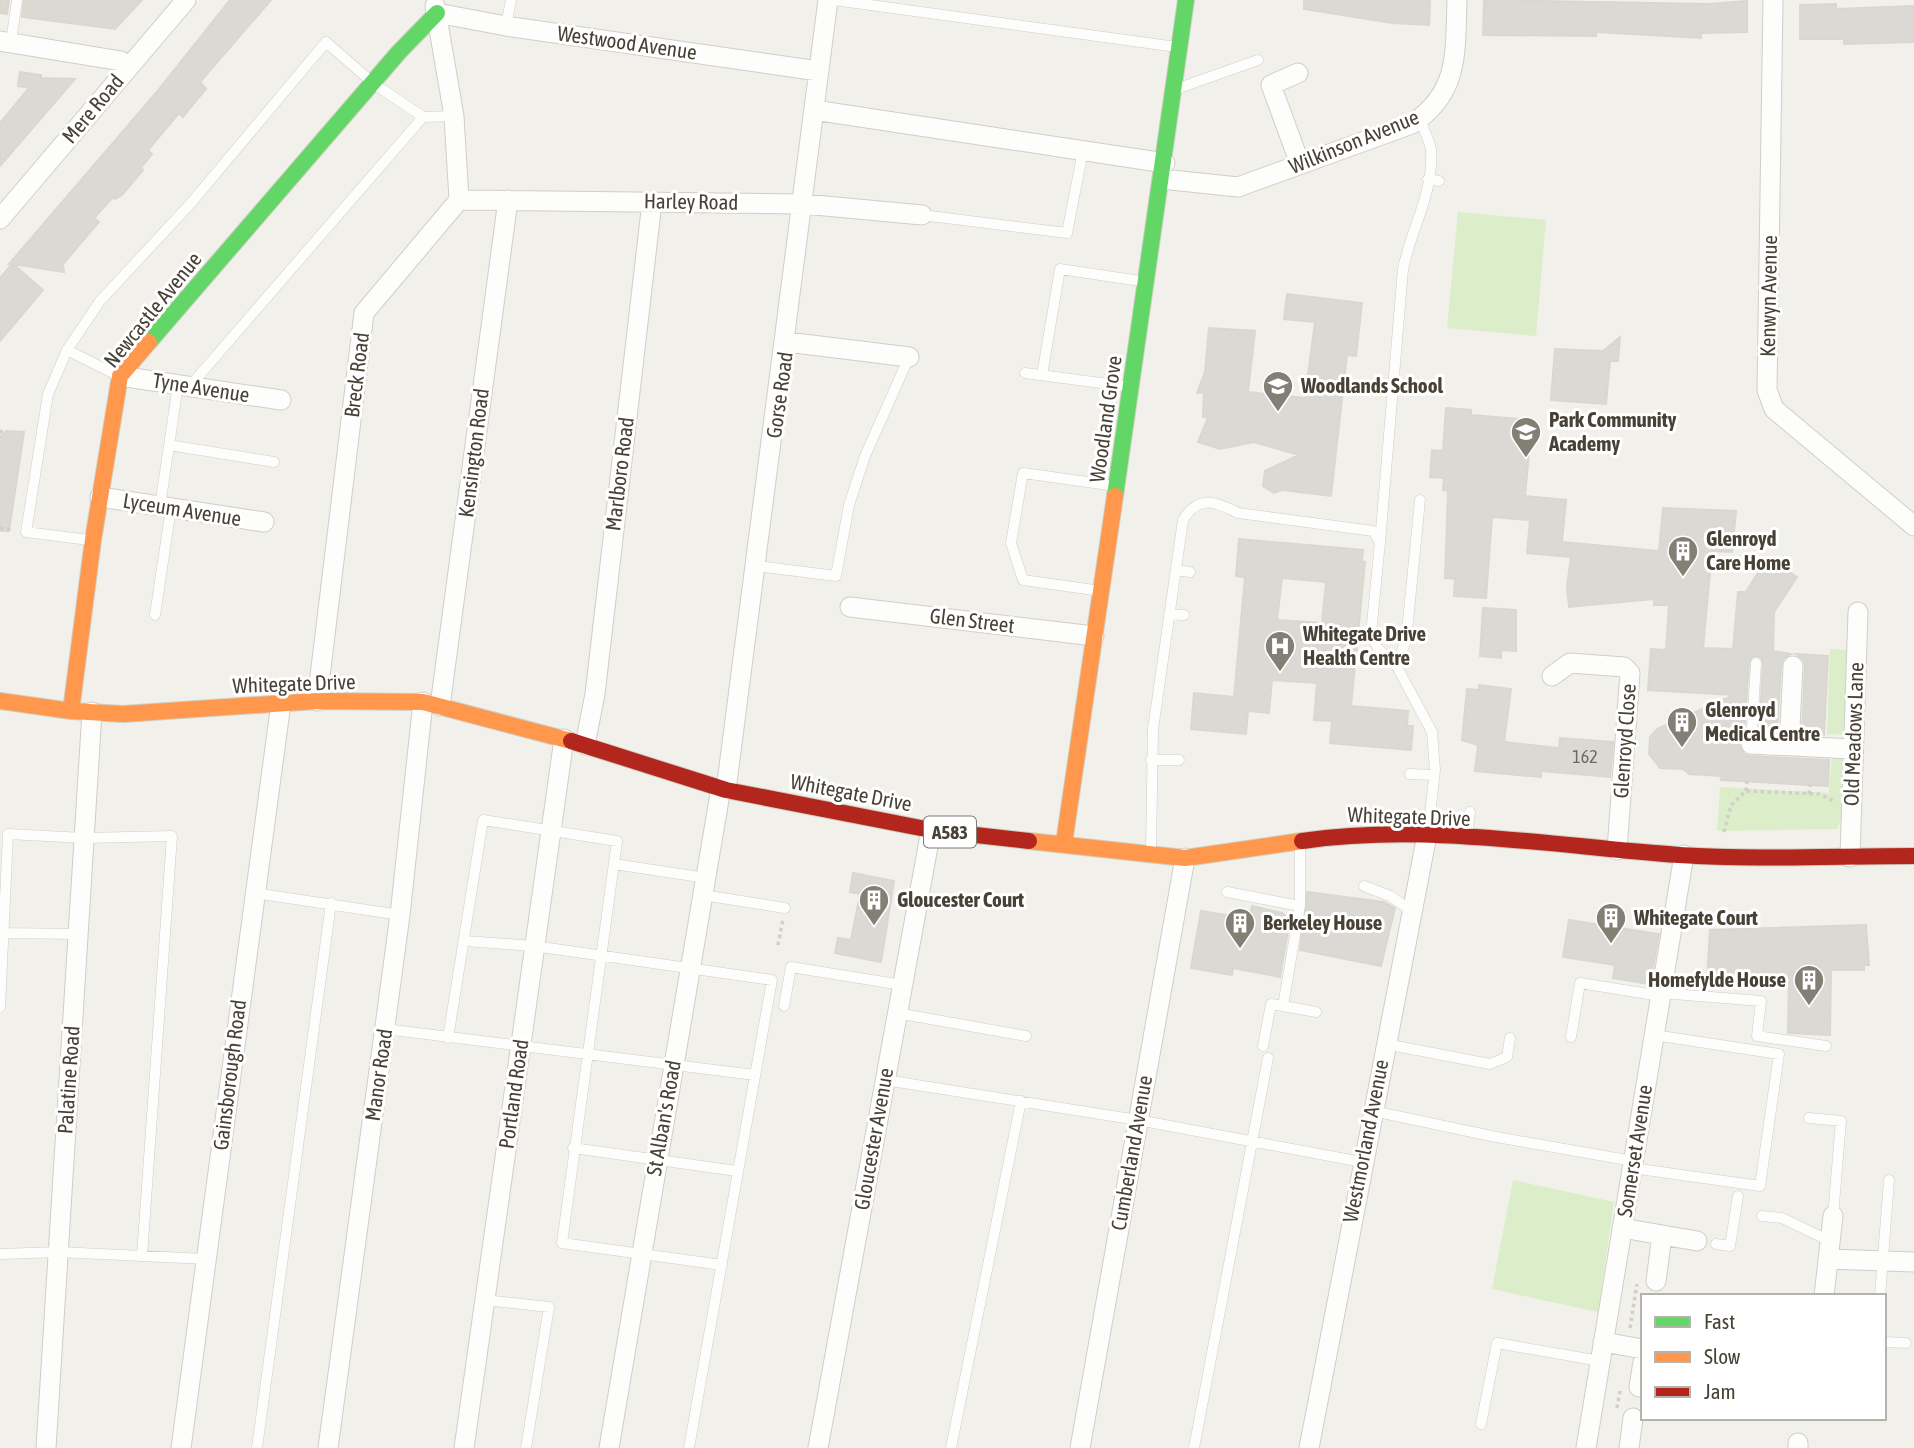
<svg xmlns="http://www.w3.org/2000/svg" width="1914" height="1448" viewBox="0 0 1914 1448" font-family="'Asap Condensed',sans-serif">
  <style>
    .green { fill: #dcedc9 }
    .building { fill: #dbd9d3; stroke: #dad7d0; stroke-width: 2; fill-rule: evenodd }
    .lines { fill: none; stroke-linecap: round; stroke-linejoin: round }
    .lane-casing { stroke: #cfcec8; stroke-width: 11 }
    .street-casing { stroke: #cfcec8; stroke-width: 21 }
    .fast-casing { stroke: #d1cec1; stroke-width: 18 }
    .slow-casing { stroke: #d1cec1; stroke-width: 18 }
    .jam-casing { stroke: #d1cec1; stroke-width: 18 }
    .path { stroke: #d2cfcb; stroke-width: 3.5; stroke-dasharray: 3.5 3.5; stroke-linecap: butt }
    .lane { stroke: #fdfdfc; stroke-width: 10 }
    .street { stroke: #fdfdfc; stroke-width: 19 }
    .fast { stroke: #63d668; stroke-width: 16 }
    .slow { stroke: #ff974d; stroke-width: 16 }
    .jam { stroke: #b3261e; stroke-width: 16 }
    .labels { text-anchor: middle; stroke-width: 6; stroke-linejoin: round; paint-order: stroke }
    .number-label { font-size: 18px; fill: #6e685e }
    .shield { fill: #fff; stroke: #7f7b72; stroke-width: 2 }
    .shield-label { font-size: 19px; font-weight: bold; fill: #484236 }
    .street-label { font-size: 21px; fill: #484236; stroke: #fff }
    .poi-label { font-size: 21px; font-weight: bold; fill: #484236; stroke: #fff; text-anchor: start }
  </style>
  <rect width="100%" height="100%" fill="#f1f0ea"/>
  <!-- green -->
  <path class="green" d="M1458 212 1546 220 1536 336 1447 328Z
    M1830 649 1850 650 1846 735 1827 734Z
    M1832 755 1845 756 1842 817 1837 829 1717 831 1720 787 1829 793Z
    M1513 1180 1614 1202 1598 1312 1492 1289Z"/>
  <!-- building -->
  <path class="building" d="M0 0H9L7 14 0 13Z
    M24 0H142L115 29 22 17Z
    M230 0H271L200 82 206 89 190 108 183 117 179 113 148 150 152 154 141 168 143 170 122 195 115 199 113 197 94 218 99 222 63 264 64 272 13 264 43 290 0 341V278L12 264H9L155 94Z
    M1304 0H1430L1429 25 1392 23 1304 9Z
    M1484 0 1709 4 1747 1V32L1701 33V38L1596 32V36L1483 35Z
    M1836 4V9L1914 6V42L1844 44V39H1800V5Z
    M20 72 41 75V78L75 79 0 166V123L29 88 18 86Z
    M1287 294 1362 303 1356 356 1347 355 1331 496 1282 490 1274 493 1263 486 1265 471 1299 455 1254 442 1220 449 1198 442 1208 418 1203 417 1204 392 1197 393 1205 372 1209 328 1255 331 1248 392 1305 398 1315 322 1284 319Z
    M1620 337 1618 361H1610L1606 404 1551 400 1555 349 1603 351Z
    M1446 408 1471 410V415L1532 420 1525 496 1566 500 1562 542 1659 551 1663 508 1736 511 1732 552 1712 551 1703 648 1733 649 1738 592H1746L1767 558 1797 577 1774 612 1773 651 1791 654 1783 659 1781 665 1777 733 1759 732 1763 663 1761 657 1753 656 1749 663 1744 734 1739 744 1744 754 1750 756 1829 760 1828 786 1721 780 1722 776 1689 774 1683 769 1660 768 1649 754 1650 737 1657 729 1734 695 1648 690 1651 649 1666 650 1669 605H1654V599L1569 607 1567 587 1571 557 1527 553 1530 520 1492 517 1486 598 1454 596 1455 579 1445 578 1448 491 1443 490 1444 478 1430 477 1432 450 1443 451Z
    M6 431 24 432 9 531H0V437Z
    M1239 539 1363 550 1362 561 1365 562 1351 706 1408 711 1407 726H1413L1411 750 1330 743 1332 721 1314 720 1317 683 1272 680 1269 713 1248 711 1246 734 1191 729 1194 693 1234 697 1245 577 1236 576ZM1282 578 1326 582 1322 623 1277 620Z
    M1483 608 1516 610V651L1501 650V658L1480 656Z
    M1796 654 1828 656 1824 735 1802 734 1805 667 1804 660Z
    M1479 685 1511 689 1504 742 1559 748 1560 738 1613 742 1610 777 1541 771V777L1475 771 1478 745 1462 740 1467 689 1479 690Z
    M853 873 894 881 881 962 835 953 838 938 851 940 860 894 850 892Z
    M1307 892 1384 902 1395 908 1381 966 1300 950Z
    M1252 906 1282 913 1290 919 1280 977 1233 968 1232 975 1191 968 1201 911 1249 919Z
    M1569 920 1659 934 1650 984 1613 978 1615 965 1563 957Z
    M1866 925 1869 965H1864V970H1831L1830 1035 1788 1033 1789 979 1707 978 1710 930Z"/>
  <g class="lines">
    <!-- lane casing -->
    <g class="lane-casing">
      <path id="lane" d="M834 0 1177 47
        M506 26 511 0
        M11 42 17 0
        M1179 88 1258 60
        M1428 179 1439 181
        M922 215 1067 233 1083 151
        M67 350 117 375
        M1025 373 1131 387
        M1042 375 1060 269 1147 282
        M190 386 423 117
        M169 445 274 462
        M160 506 178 385
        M89 540 26 532 48 394 67 350 100 301 192 202 326 42 373 83 423 117 454 116
        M1380 542 1403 269C1411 229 1434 193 1431 150 1430 141 1423 129 1420 119
        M757 566 836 576 849 505 865 456 909 357
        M1176 570 1190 572
        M1101 591 1023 580 1011 543 1023 473 1116 486
        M1169 614 1184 615
        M155 615 171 508
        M1396 665 1406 641 1420 500
        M1751 744 1756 663
        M1151 760H1179
        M1410 774 1434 775
        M1467 835 1470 812
        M1300 845V906L1283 1006 1316 1012
        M1151 850 1153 729 1183 520C1198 495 1215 501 1238 513L1373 531 1380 542 1371 634 1378 649 1396 665 1432 732 1435 770 1428 832
        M614 864 706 878
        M1364 886 1390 896 1412 911
        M1227 892 1300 906
        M254 893 400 915
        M703 895 785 908
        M4 933 78 934
        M465 941 534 946 772 980 689 1448
        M1661 993 1761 1001 1757 1036 1826 1046
        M784 1006 791 967 902 985
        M0 1007 8 834 84 838 172 836 142 1256
        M897 1013 1026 1036
        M385 1029 755 1075
        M1571 1037 1580 983 1661 996
        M448 1038 483 820 617 841 562 1243 722 1265
        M1385 1044 1490 1064 1507 1057 1510 1038
        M1263 1046 1271 1004 1283 1006
        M885 1080 1138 1120 1362 1162
        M1373 1111 1496 1137 1633 1161
        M1809 1118 1841 1121 1833 1216
        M573 1148 737 1171
        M1632 1168 1760 1186 1779 1054 1654 1035
        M1762 1216 1782 1218 1830 1241
        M1716 1244 1730 1246 1738 1196
        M0 1254 59 1252 206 1259
        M1880 1296 1889 1180
        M484 1300 549 1307 526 1448
        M1884 1342 1906 1343
        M1481 1424 1497 1343 1600 1361
        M257 1448 331 903
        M951 1448 1021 1101
        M1194 1448 1268 1058"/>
    </g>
    <!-- street casing -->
    <g class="street-casing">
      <path id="street" d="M1773 0 1767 390 1774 409 1914 526
        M437 13 506 26 818 71
        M0 41 121 61 129 67
        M1298 73 1271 85 1300 164
        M814 110 1165 163
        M1162 179 1238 187 1412 124C1460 92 1455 52 1457 0
        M459 200 804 204 922 215
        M0 219 186 0
        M787 342 909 357
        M120 376 281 400
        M100 497 264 522
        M850 607 1094 636
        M1552 676 1570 663 1624 667 1630 673 1617 850
        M317 701 364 313 459 200 454 116 435 6
        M440 706 508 200
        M1751 744 1853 749
        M585 745 595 694 652 202
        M1789 746 1793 666
        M726 790 828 0
        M1850 857 1858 612
        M1622 1228 1697 1241
        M1828 1259 1914 1262
        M1656 1281 1662 1235
        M1824 1296 1833 1216
        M1603 1342 1643 1349
        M1639 1387 1643 1362
        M46 1448 92 712
        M181 1448 281 703
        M328 1448 400 915 423 702
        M464 1448 564 739
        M609 1448 721 788
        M818 1448 931 830
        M1080 1448 1185 858
        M1309 1448 1427 835
        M1586 1448 1684 855
        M1629 1448 1633 1418
        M1798 1448V1443"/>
    </g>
    <!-- fast casing -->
    <g class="fast-casing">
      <path id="fast" d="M149 342 399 52 437 13
        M1115 496 1186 0"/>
    </g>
    <!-- slow casing -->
    <g class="slow-casing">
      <path id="slow" d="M0 701 71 711 123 714 317 701 423 702 571 741
        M71 711 93 540 120 376 149 342
        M1029 841 1185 858 1302 841
        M1064 843 1115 496"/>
    </g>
    <!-- jam casing -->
    <g class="jam-casing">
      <path id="jam" d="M571 741 726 790 931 830 1029 841
        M1302 841C1426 823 1555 846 1679 855 1757 860 1836 856 1914 856"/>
    </g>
    <!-- path -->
    <path class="path" d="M0 433 2 430
      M0 528 14 530
      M1746 791 1747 781
      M1809 794 1810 785
      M1724 832 1731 805 1746 791 1819 794 1834 801
      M778 945 783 919
      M1630 1328 1637 1284
      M1617 1408 1620 1391"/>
    <!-- lane -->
    <use href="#lane" class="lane"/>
    <!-- street -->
    <use href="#street" class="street"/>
    <!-- fast -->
    <use href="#fast" class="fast"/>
    <!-- slow -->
    <use href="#slow" class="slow"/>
    <!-- jam -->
    <use href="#jam" class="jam"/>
  </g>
  <!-- icons -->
  <defs>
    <g id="school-pin" transform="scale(1.575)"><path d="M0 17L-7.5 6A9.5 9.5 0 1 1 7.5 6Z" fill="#837f75" stroke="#fff"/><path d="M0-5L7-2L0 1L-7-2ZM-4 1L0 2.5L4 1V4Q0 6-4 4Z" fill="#fff"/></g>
    <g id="building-pin" transform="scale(1.575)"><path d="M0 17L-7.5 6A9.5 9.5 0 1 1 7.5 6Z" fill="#837f75" stroke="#fff"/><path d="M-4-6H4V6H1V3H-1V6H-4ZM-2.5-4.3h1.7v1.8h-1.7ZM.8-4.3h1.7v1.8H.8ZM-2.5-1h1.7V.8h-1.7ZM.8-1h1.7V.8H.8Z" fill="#fff"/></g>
    <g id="hospital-pin" transform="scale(1.575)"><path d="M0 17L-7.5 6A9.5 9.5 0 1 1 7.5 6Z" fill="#837f75" stroke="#fff"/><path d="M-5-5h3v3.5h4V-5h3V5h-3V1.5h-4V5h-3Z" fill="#fff"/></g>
  </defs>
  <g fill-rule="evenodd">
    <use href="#school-pin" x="1278" y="386"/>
    <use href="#school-pin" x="1526" y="432"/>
    <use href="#building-pin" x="1683" y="551"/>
    <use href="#hospital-pin" x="1280" y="646"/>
    <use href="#building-pin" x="1682" y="722"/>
    <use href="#building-pin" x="874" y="900"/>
    <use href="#building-pin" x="1611" y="918"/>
    <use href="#building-pin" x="1240" y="923"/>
    <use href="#building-pin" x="1809" y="980"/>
  </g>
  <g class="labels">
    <!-- number labels -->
    <g class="number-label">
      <text x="1585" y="763">162</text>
    </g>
    <!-- shield labels -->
    <rect class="shield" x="924" y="816.5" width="52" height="31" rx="5"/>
    <g class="shield-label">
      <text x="950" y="839">A583</text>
    </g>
    <!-- street labels -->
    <g class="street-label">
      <text transform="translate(627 43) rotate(8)" y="7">Westwood Avenue</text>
      <text transform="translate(93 109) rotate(-50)" y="7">Mere Road</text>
      <text transform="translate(1354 142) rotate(-22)" y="7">Wilkinson Avenue</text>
      <text transform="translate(691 202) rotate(1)" y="7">Harley Road</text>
      <text transform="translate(1769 296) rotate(-89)" y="7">Kenwyn Avenue</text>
      <text transform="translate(153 310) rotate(-51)" y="7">Newcastle Avenue</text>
      <text transform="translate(357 375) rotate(-83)" y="7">Breck Road</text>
      <text transform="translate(201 388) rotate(9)" y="7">Tyne Avenue</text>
      <text transform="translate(780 395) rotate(-82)" y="7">Gorse Road</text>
      <text transform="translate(1106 419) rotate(-82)" y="7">Woodland Grove</text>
      <text transform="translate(474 453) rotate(-83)" y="7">Kensington Road</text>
      <text transform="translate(620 474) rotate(-83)" y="7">Marlboro Road</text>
      <text transform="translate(182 510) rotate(9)" y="7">Lyceum Avenue</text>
      <text transform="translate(972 621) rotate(7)" y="7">Glen Street</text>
      <text transform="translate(294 684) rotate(-2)" y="7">Whitegate Drive</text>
      <text transform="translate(1854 734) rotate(-88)" y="7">Old Meadows Lane</text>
      <text transform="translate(1625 741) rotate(-86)" y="7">Glenroyd Close</text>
      <text transform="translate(851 793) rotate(11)" y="7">Whitegate Drive</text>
      <text transform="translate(1409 817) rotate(2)" y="7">Whitegate Drive</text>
      <text transform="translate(230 1075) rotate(-83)" y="7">Gainsborough Road</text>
      <text transform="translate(379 1075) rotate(-82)" y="7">Manor Road</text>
      <text transform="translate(69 1080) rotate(-86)" y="7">Palatine Road</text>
      <text transform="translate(514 1094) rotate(-82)" y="7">Portland Road</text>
      <text transform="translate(664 1118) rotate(-80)" y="7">St Alban's Road</text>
      <text transform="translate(874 1139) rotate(-80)" y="7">Gloucester Avenue</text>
      <text transform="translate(1366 1141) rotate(-79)" y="7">Westmorland Avenue</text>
      <text transform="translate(1635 1151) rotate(-81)" y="7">Somerset Avenue</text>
      <text transform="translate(1132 1153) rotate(-80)" y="7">Cumberland Avenue</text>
    </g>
    <!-- poi labels -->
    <g class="poi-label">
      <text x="1301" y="393">Woodlands School</text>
      <text x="1549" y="427">Park Community<tspan x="1549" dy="24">Academy</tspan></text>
      <text x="1706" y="546">Glenroyd<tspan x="1706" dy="24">Care Home</tspan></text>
      <text x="1303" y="641">Whitegate Drive<tspan x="1303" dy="24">Health Centre</tspan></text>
      <text x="1705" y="717">Glenroyd<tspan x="1705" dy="24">Medical Centre</tspan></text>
      <text x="897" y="907">Gloucester Court</text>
      <text x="1634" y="925">Whitegate Court</text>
      <text x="1263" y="930">Berkeley House</text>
      <text x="1786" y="987" text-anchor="end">Homefylde House</text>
    </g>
  </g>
  <!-- legend -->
  <rect x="1641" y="1294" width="245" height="126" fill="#ffffff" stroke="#b6b3af" stroke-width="2"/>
  <rect x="1655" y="1317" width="35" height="10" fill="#63d668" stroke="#b6b3af" stroke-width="2"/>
  <text x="1704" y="1329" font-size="21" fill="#484236">Fast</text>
  <rect x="1655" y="1352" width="35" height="10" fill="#ff974d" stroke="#b6b3af" stroke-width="2"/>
  <text x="1704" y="1364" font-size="21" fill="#484236">Slow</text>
  <rect x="1655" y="1387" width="35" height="10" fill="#b3261e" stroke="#b6b3af" stroke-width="2"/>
  <text x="1704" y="1399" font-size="21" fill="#484236">Jam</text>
</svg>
